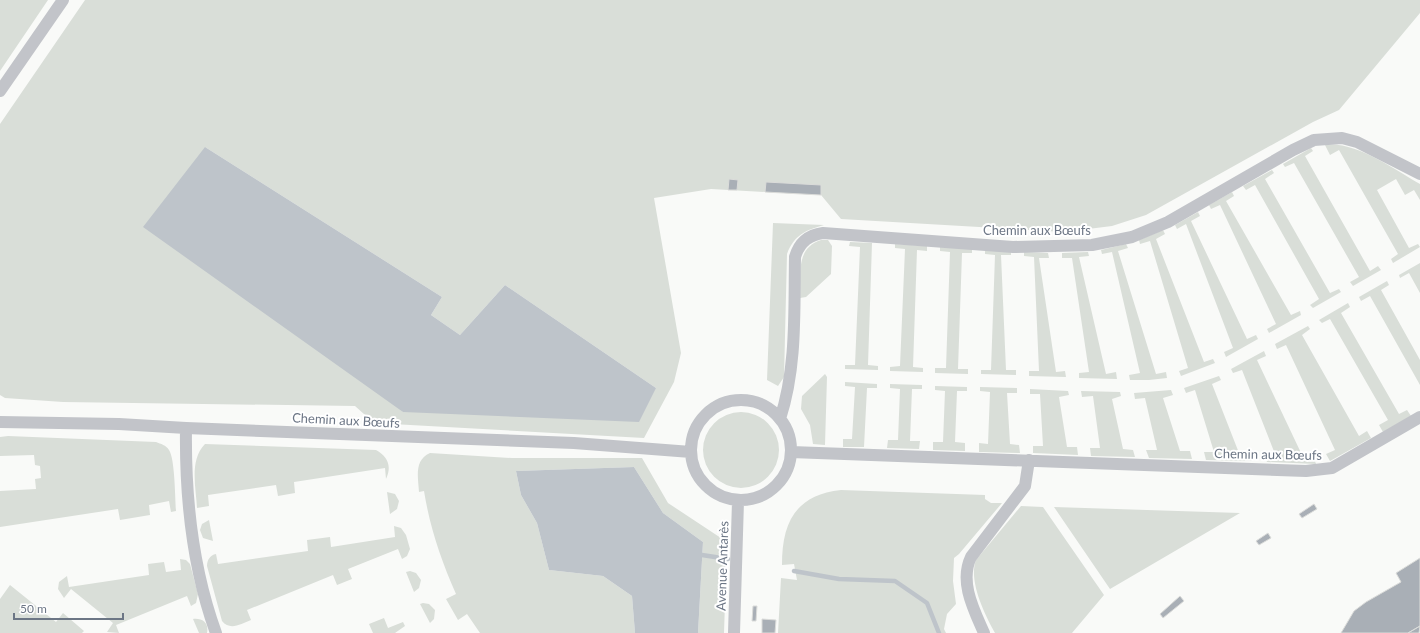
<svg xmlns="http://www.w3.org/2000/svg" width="1420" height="633" viewBox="0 0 1420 633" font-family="Lato,sans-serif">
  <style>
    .green { fill: #d9ded8; fill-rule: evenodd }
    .water { fill: #bec4ca }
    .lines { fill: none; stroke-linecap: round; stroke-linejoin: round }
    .stream { stroke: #bec4ca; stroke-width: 4.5 }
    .building { fill: #a9afb6; stroke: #dbdcda }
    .minor { stroke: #c2c4c9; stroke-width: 12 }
    .labels { text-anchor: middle; stroke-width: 4; stroke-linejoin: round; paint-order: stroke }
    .street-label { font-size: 13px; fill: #6c7685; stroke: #fff }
  </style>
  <rect width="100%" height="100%" fill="#f9faf8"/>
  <!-- green -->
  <path class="green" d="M0 0H48L0 71Z
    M85 0H1420V13L1339 110 1313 122 1146 215 1112 226 1064 232 841 219 821 195 711 189 654 198 681 353 674 382 644 438 374 423 355 406 63 402 5 398 0 395V124ZM205 147 442 297 431 315 460 335 505 285 656 388 403 412Z
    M1325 145C1356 141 1393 169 1420 184V200L1414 190 1405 195 1396 179 1377 190 1409 248 1418 244 1420 247 1393 263 1391 259 1398 254 1339 150 1330 155Z
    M1311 148 1313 151 1305 156 1370 271 1378 266 1381 270 1353 286 1350 282 1359 277 1294 163 1285 167 1283 164Z
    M1272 170 1274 173 1265 179 1330 293 1339 289 1341 292 1313 308 1310 305 1319 299 1255 185 1246 190 1243 186Z
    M1232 192 1234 196 1226 201 1291 315 1300 311 1301 315 1269 333 1267 329 1276 324 1220 205 1211 209 1209 205Z
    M1198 212 1200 216 1191 221 1247 339 1256 335 1258 339 1226 357 1224 352 1233 348 1186 224 1177 229 1175 225Z
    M773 223 824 225C806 230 794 235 787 254L784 377 778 386 767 380Z
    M1163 230 1165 234 1156 239 1204 362 1213 359 1215 363 1181 376 1179 371 1188 368 1150 241 1140 244 1139 240Z
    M821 240H828L832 246 831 274 806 297 800 298C801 276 795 248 821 240Z
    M850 242 872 243 868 365 878 366V370L845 369V365H855L860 247 849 246Z
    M895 244 927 246V251L917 250 913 367 923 368V372L890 371V367L900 366 905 249 895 248Z
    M1126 244 1128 248 1118 251 1156 374 1166 372 1167 378 1149 380H1130L1129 375 1140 373 1112 252 1102 254 1101 250Z
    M940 247 972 249V253H962L958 369H968V374L935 373V368H946L950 252 940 251Z
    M985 250 1011 252V255H1001L1006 370H1016V375L981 374V370H991L995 255 985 254Z
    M1024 252 1048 253 1049 258H1039L1056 372 1065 371 1066 377 1029 376V371H1039L1034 257 1024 256Z
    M1088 252 1089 256 1079 257 1106 374 1116 372 1117 379 1079 378V373L1089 372 1072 258H1062V253Z
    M1420 263V293L1409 273 1400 278 1399 275Z
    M1387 281 1389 285 1381 290 1420 360V385L1370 296 1361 301 1359 297Z
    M1348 303 1350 307 1341 313 1399 414 1407 410 1411 416 1383 432 1379 425 1388 420 1330 319 1322 323 1319 320Z
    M1308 326 1310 329 1302 335 1359 436 1367 431 1371 438 1330 461 1326 454 1335 450 1286 345 1277 349 1275 344Z
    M1264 351 1266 356 1257 360 1302 455 1313 456 1316 464 1267 462 1264 454H1275L1242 370 1233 373 1231 369Z
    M825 374 827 377 825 445 813 444 810 425 801 409 802 396Z
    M1219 376 1221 380 1212 384 1239 453 1249 454 1252 461 1206 460 1204 452H1214L1195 390 1186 393 1184 388Z
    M845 382 877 384V388H867L864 447H843V439H852L855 387 845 386Z
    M890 384 922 385V389H912L910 441H920L919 449 887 448 888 440H898L900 389 890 388Z
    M935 386 967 387V391H957L955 442 965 443V451L933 450V442H943L945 391 935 390Z
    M980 387 1017 388V393H1007L1010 444 1019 445 1020 453 979 452V443L988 444 990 392 980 391Z
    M1030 389 1068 391 1069 395 1059 397 1067 447H1077L1078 455 1033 453V446H1043L1040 394H1030Z
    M1171 390 1173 395 1163 398 1180 451H1190L1192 459 1149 458 1146 450H1157L1145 398 1135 399 1134 393Z
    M1081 391 1120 392 1121 396 1112 399 1123 449 1133 450 1135 457 1091 456 1090 448H1100L1093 396 1082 397Z
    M703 450a38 38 0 1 1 76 0a38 38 0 1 1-76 0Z
    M8 436 156 442C161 444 166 445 169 450 175 459 175 498 176 511L171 512 169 501 149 505 150 515 120 520 118 509 0 527V491L36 489 35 479 41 478 40 466 35 465 34 455 0 456V437Z
    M205 444 376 450C388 457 392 466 386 479L385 468 294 482 295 493 278 496 276 485 208 495 209 506 197 508C196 488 189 460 205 444Z
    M430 453 512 458H642L668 503 727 542 724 633H698L703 542 663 513 634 467 516 471 521 495 537 523 549 570 603 576 632 596 635 633H480L467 614 458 620 446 599 456 594C441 560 430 528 424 491L419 492C418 477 414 460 430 453Z
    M841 490 985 495V499L991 503H1002L959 554 954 558 953 581 956 604 947 614 944 629 946 633H778L781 578 797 580 794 564 782 565C782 523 795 495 841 490Z
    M387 492 395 494 399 501 397 509 390 514Z
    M1021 506 1043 507 1104 595 1072 633H995C985 615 968 581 976 560Z
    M1054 507 1240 513 1110 589Z
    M209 520 213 541 203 538 200 530 202 524Z
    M394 526 401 528 406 535 410 549 407 556 402 559 398 549 348 569 352 579 337 585 333 575 247 610 251 620C241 624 230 631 222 621L207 566C207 560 210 555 216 554L218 564 308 551 307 540 330 537 331 547 395 537Z
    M180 559 186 560 190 564 198 594 196 603 191 606 187 596 116 625 119 633 107 632 113 623 71 589 64 598 58 589 59 582 67 576 69 587 149 575 148 564 164 562 166 572 181 570Z
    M410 571 416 573 421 580 419 588 414 592 406 572Z
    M10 585 56 622 63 613 84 631 82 633H0V599Z
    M423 603 429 604 435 610 434 619 430 623 420 604Z
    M384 618 388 628 403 622 405 626 395 633H373L369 624Z
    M193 619C203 618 209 623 207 633H199Z"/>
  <!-- water -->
  <path class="water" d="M205 147 442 297 431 315 460 335 505 285 656 388 639 422 403 412 143 227Z
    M634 467 663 513 703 542 698 633H635L632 596 603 576 549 570 537 523 521 495 516 471Z"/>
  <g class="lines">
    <!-- stream -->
    <path class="stream" d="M702 555 728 559
      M794 571 839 579 895 581 927 603 939 633"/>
  </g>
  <!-- building -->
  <path class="building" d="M729 179 738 180 737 190H728Z
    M766 182 821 185V195L765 192Z
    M1314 504 1317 509 1302 518 1299 514Z
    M1268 533 1271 538 1259 545 1256 541Z
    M1420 558V626L1408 633H1341L1354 611 1366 602 1401 582 1396 573Z
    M1180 596 1184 601 1163 618 1160 614Z
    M753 606H757L756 621H752Z
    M762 619 776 620 775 633H762Z
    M1420 626 1419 633H1408Z"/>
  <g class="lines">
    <!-- minor -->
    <path class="minor" d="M0 91 63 0
      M691 450a50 50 0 1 1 100 0a50 50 0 1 1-100 0Z
      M780 419C797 367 794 311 795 257 799 243 808 235 823 233L1013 247 1092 245 1132 237 1168 222 1293 150 1314 140 1342 138 1357 142 1420 174
      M0 422 119 424 186 428 574 443 691 452
      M186 428C185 498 192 567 216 633
      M791 452 1306 471 1332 468 1420 417
      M734 633 738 501
      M984 633C974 610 959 582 971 557L1025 486 1029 460"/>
  </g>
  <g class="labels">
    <!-- street labels -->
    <g class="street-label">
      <text x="1037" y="235">Chemin aux Bœufs</text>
      <text transform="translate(346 420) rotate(3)" y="5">Chemin aux Bœufs</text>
      <text transform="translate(1268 454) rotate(1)" y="5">Chemin aux Bœufs</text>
      <text transform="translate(722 566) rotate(-88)" y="5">Avenue Antarès</text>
    </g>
  </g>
  <!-- scale -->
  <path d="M14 613v6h109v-6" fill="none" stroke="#6c7685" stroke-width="2"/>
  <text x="20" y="613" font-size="12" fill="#6c7685" stroke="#ffffff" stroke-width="3" paint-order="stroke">50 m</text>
</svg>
